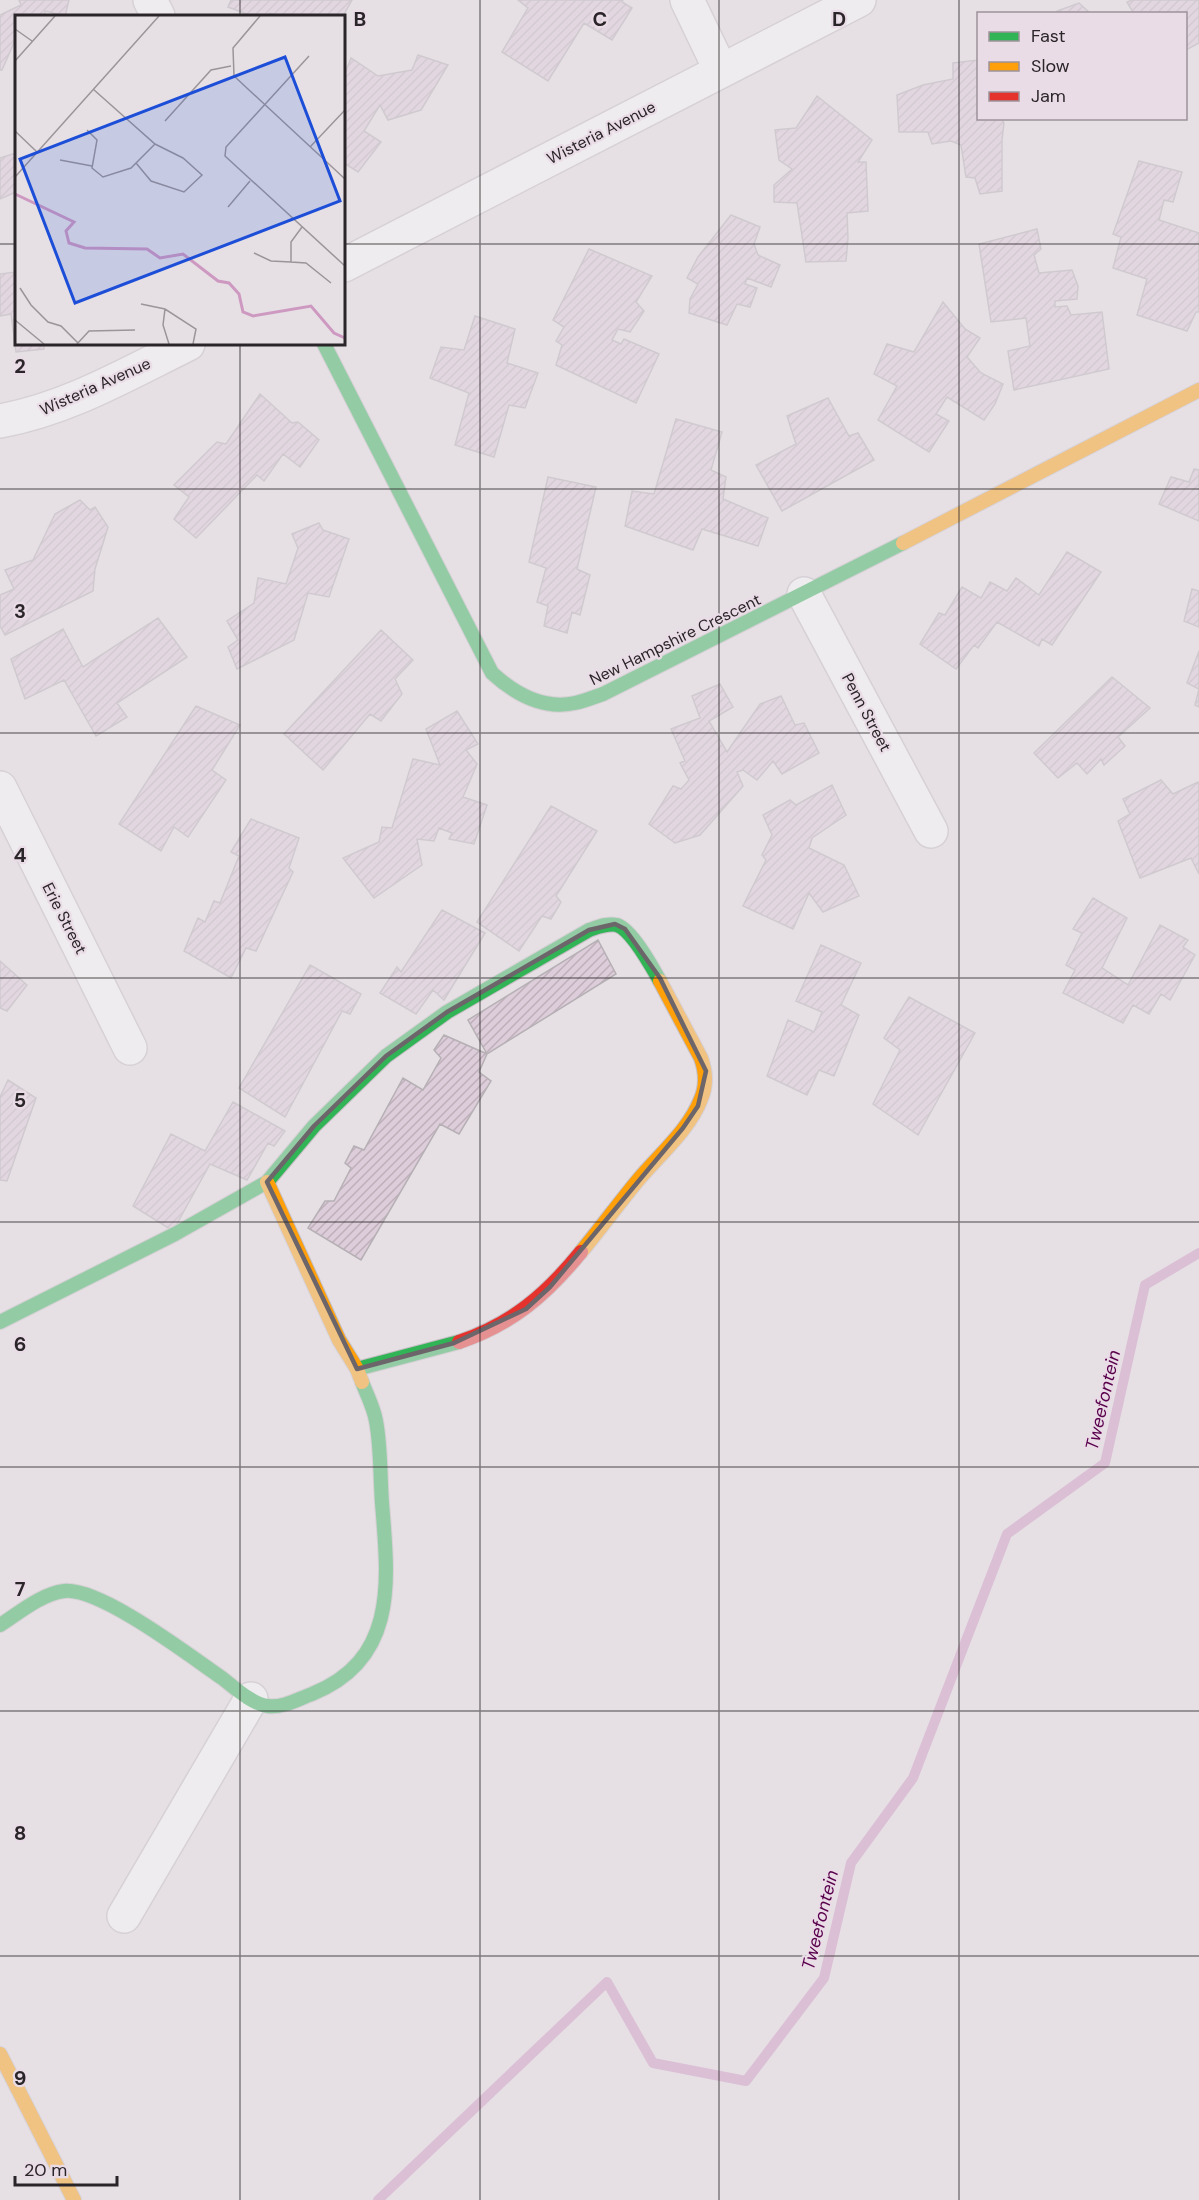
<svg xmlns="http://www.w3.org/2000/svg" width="1199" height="2200" viewBox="0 0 1199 2200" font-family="'DM Sans',sans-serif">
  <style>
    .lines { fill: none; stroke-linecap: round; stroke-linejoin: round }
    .stream { stroke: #ce99c1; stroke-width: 10 }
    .building { fill: url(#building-hatch); stroke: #b5b0b4; stroke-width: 1.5 }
    .street-casing { stroke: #c3bec2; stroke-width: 36 }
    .fast-casing { stroke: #c3bec2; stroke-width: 16 }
    .slow-casing { stroke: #c3bec2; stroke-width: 16 }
    .jam-casing { stroke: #c3bec2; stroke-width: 16 }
    .street { stroke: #fbfafb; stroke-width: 33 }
    .fast { stroke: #30b455; stroke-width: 14 }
    .slow { stroke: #ff9f0a; stroke-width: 14 }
    .jam { stroke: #e5322d; stroke-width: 14 }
    .marked { fill: none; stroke: #6c666a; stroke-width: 4.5; stroke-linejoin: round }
    .grid { fill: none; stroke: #2a2528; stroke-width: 1.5; stroke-opacity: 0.55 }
    .labels { text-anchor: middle; stroke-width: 4.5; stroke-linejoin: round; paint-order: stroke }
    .street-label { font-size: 16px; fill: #2a2528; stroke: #eadce6 }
    .water-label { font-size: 18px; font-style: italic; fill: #59004d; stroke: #eadce6 }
    .inset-river { fill: none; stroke: #ce99c1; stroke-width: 3 }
    .inset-road { fill: none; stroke: #9b9599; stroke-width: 1.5 }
    .view { fill: #1d4ed8; fill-opacity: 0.15; stroke: #1d4ed8; stroke-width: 3 }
    .inset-edge { fill: none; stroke: #2a2528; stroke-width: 3 }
    .grid-label { font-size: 20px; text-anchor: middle; font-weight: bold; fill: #2a2528; stroke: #eadce6; stroke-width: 4.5; stroke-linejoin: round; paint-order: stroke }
  </style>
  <defs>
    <pattern id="building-hatch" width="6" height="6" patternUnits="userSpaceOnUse" patternTransform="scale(1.5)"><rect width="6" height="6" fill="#ddccd9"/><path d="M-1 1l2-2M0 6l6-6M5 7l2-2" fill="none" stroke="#beafba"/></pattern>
  </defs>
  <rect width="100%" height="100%" fill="#e6e0e5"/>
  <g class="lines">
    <!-- stream -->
    <path class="stream" d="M378 2200 607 1982 653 2063 746 2081 824 1978 851 1863 913 1778 1007 1534 1105 1463 1145 1285 1199 1253"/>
  </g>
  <!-- building -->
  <path class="building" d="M19 0H69L65 16 45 11V16H16V38L2 70H0V15L21 5Z
    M231 0H352L343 16H279L270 13 267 16H252L228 7Z
    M623 0 622 2 632 8 612 40 584 23 548 81 502 52 528 8 518 0Z
    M1132 0H1199V43L1186 50V14H1134L1127 2Z
    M1079 3 1091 14H1056L1057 11Z
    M418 55 448 65 421 110 388 120 380 105 364 131 381 142 358 172 344 163V76L351 58 378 76 412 70Z
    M978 60V118H1001L1004 123 1002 140V191L980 194 975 178 966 177 961 145 951 141 932 144 928 132H899L897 95 923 85 953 79V63Z
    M817 96 872 140 858 162H866L868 211 847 213 848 238 846 261 806 262 797 203 774 202V185L792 169 779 160 775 130 796 128Z
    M16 153V192L0 199V158Z
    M1139 161 1182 172 1173 202 1164 200 1159 220 1199 233V312H1196L1187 331 1137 315 1147 279 1113 268 1121 237 1113 234Z
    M731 215 760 227 754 244 758 255 780 265 771 287 747 278 745 284 757 288 750 307 737 304 727 325 689 313 690 299 698 284 687 278 698 257Z
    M1037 229 1041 249 1034 255 1039 273 1072 270 1078 286 1077 299 1055 301V307L1067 306 1071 315 1102 312 1109 369 1014 390 1008 351 1030 346 1026 318 991 322 979 244Z
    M589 249 652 276 636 302 644 311 630 332 618 329 612 340 621 344 624 339 659 354 636 403 556 365 562 345 556 341 564 327 553 320Z
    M16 272V344H44V349L16 352 11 314 0 316V274Z
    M943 302 965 329 980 338 967 357 981 373 1003 384 995 404 984 420 947 397 936 414 949 421 929 452 878 420 897 386 874 374 887 344 914 352Z
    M475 316 515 329 507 363 538 373 525 408 509 405 494 457 455 445 469 393 430 378 441 347 464 350Z
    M260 394 292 423 298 422 319 440 300 467 283 454 264 481 257 475 196 538 174 519 189 497 174 485 217 442 226 444Z
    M828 398 849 436 858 433 874 460 782 511 756 465 796 444 787 416Z
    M676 419 722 432 711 470 726 477 723 499 768 518 758 546 702 529 693 550 625 526 632 491 654 494Z
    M1194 469 1199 470V521L1159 504 1171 477 1189 482Z
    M548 477 596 487 577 569 590 575 580 615 572 612 567 633 544 626 548 606 537 602 546 568 529 562Z
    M80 500 90 510 95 507 108 527 95 569 93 591 5 635 0 626V595L14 589 5 570 33 560 55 514Z
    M319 523 323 530 349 539 329 597 308 593 294 640 237 669 228 647 238 640 227 621 254 603 258 578 286 584 298 548 292 534Z
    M1067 552 1101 572 1052 645 1042 639 1039 646 997 622 978 648 974 645 956 669 920 644 939 613 945 615 962 587 981 598 990 582 1007 591 1016 578 1039 595Z
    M1192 589 1199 591V627L1184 621Z
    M158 618 187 657 117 703 127 717 96 736 64 680 25 699 11 659 63 629 83 667Z
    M381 630 413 660 395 679 402 694 381 721 370 714 323 770 284 734Z
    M1199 651V707L1195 705 1199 689 1187 683Z
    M1112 677 1150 708 1118 737 1125 746 1104 765 1101 759 1087 774 1077 763 1058 778 1034 753Z
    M720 684 733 707 709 721 727 752 760 704 781 696 795 725 804 723 819 753 782 774 773 761 757 780 743 770 737 772 743 786 700 835 675 843 649 824 673 786 681 789 689 780 680 763 685 761 671 729 700 718 692 696Z
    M196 706 240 725 212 770 226 780 188 837 174 827 161 851 119 824Z
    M457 711 478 744 466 750 477 764 463 797 487 805 474 844 449 839 452 833 439 828 434 841 417 839 422 865 374 898 343 858 379 842 382 827 392 828 413 759 440 765 426 729Z
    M1161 780 1173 794 1198 782 1199 785V874L1191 858 1140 878 1118 821 1130 814 1123 799Z
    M832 785 846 815 812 838 809 848 844 865 859 896 823 912 809 893 793 929 743 906 766 860 762 855 772 835 763 815 790 800 796 805Z
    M551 806 597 831 556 896 561 902 551 919 542 916 519 951 477 922Z
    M251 819 299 838 289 868 293 872 256 951 246 948 231 978 184 951 198 918 205 922 214 901 220 903 239 856 231 852Z
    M1093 898 1127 918 1102 968 1128 985 1160 925 1188 940 1183 947 1195 955 1170 1000 1161 994 1149 1014 1133 1005 1123 1023 1063 993 1075 970 1066 965 1082 933 1073 929Z
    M442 910 485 933 444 1000 433 990 416 1014 380 993 397 967 401 972Z
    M598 940 616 974 487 1054 468 1020Z
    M821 945 861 963 841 1005 859 1015 834 1076 819 1070 807 1095 767 1076 788 1020 814 1032 822 1012 796 1001Z
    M0 961 27 985 7 1011 0 1008Z
    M310 965 361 994 350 1014 342 1011 285 1117 239 1088Z
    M909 997 975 1033 918 1135 873 1104 900 1050 884 1038Z
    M444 1035 487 1054 479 1072 491 1081 459 1134 440 1124 361 1260 308 1228 325 1201H334L351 1168 345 1163 354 1146 364 1150 403 1078 423 1090 441 1058 434 1050Z
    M8 1080 36 1098 7 1181 0 1180V1097Z
    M233 1102 285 1131 274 1146 268 1143 247 1180 210 1164 173 1231 133 1206 171 1134 205 1151Z"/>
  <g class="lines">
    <!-- street casing -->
    <g class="street-casing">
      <path id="street" d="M150 0 158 16
        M687 0 721 71
        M344 265 859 0
        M0 421C67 409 127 374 188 344
        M804 594 931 831
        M0 788 130 1048
        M124 1916 251 1699"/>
    </g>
    <!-- fast casing -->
    <g class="fast-casing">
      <path id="fast" d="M324 344 492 673C515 694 543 710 575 703 585 701 594 697 603 694L903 543
        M0 1322 175 1234 267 1182 314 1126 386 1056 447 1012 589 930C598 927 607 923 617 925 632 930 652 967 660 981
        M357 1369 459 1342
        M0 1625C19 1613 41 1594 64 1591 100 1587 190 1656 222 1678 235 1688 252 1704 268 1706 283 1708 298 1699 312 1694 399 1659 388 1579 382 1503 380 1476 381 1447 376 1421 374 1408 367 1395 362 1382"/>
    </g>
    <!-- slow casing -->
    <g class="slow-casing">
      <path id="slow" d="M903 543 1199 390
        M267 1182 339 1340 357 1369 362 1382
        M581 1252C601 1228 619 1203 639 1179 660 1154 689 1130 701 1099 707 1085 706 1072 701 1058L660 981
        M0 2054 74 2200"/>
    </g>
    <!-- jam casing -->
    <g class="jam-casing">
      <path id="jam" d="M459 1342C512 1324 546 1295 581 1252"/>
    </g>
    <!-- street -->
    <use href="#street" class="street"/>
    <!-- fast -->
    <use href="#fast" class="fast"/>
    <!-- slow -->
    <use href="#slow" class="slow"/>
    <!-- jam -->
    <use href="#jam" class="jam"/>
  </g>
  <!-- marked area -->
  <path d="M0 0H1199V2200H0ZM615 924 625 929 660 978 706 1071 698 1106 683 1128 550 1287 526 1309 454 1343 357 1369 267 1182 314 1126 386 1056 447 1012 589 930Z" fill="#e6e0e5" fill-opacity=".55" fill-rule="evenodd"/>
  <path class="marked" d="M615 924 625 929 660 978 706 1071 698 1106 683 1128 550 1287 526 1309 454 1343 357 1369 267 1182 314 1126 386 1056 447 1012 589 930Z"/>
  <!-- grid -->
  <path class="grid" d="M240 0V16M480 0V2200M719 0V2200M959 0V2200M0 244H16M344 244H1199M240 344V2200M0 489H1199M0 733H1199M0 978H1199M0 1222H1199M0 1467H1199M0 1711H1199M0 1956H1199"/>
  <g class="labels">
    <!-- street labels -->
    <g class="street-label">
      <text transform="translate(601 132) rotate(-27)" y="6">Wisteria Avenue</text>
      <text transform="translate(95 386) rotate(-24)" y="6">Wisteria Avenue</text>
      <text transform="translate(675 639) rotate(-26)" y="6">New Hampshire Crescent</text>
      <text transform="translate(867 712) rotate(62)" y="6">Penn Street</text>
      <text transform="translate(65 918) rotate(63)" y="6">Erie Street</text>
    </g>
    <!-- water labels -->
    <g class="water-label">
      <text transform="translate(1103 1400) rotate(-77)" y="6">Tweefontein</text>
      <text transform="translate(820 1920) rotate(-76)" y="6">Tweefontein</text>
    </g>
  </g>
  <!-- overview -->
  <g transform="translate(15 15)">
    <rect width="330" height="330" fill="#e6e0e5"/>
    <path class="inset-river" d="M0 179 59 207 51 216 54 228 70 233 132 234 145 243 168 239 203 266 214 268 224 279 228 297 238 301 296 291 319 318 330 323"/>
    <path class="inset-road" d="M245 1 218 33 219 61 330 164M0 14 17 26M294 41 211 132 210 141 330 251M0 46 40 1M78 74 140 129 168 143 187 160 169 177 136 166 121 148M150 106 196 55 216 51M72 115 82 125 77 153 88 162 116 153 140 129M0 116 22 137M295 132 330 95M45 145 77 151M0 162 144 1M213 192 235 166M287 212 276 227V247L291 248 316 268M239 238 256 246 276 247M5 273 16 290 33 307 46 311 63 328M126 289 150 294 181 314 178 329M150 294 148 310 154 329M0 305 29 329M62 329 74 316 120 315"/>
    <path class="view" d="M270 42 325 186 60 288 5 144Z"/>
    <rect width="330" height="330" class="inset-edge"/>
  </g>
  <g class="grid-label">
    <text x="360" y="26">B</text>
    <text x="600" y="26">C</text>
    <text x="839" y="26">D</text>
    <text x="20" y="373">2</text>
    <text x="20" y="618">3</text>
    <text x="20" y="862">4</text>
    <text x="20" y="1107">5</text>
    <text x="20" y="1351">6</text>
    <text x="20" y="1596">7</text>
    <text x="20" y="1840">8</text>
    <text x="20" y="2085">9</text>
  </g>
  <!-- legend -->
  <rect x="977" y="12" width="210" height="108" fill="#eadce6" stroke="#9d939a" stroke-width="1.5"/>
  <rect x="989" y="32" width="30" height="9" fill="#30b455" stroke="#9d939a" stroke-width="1.5"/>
  <text x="1031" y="42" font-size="18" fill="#2a2528">Fast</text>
  <rect x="989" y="62" width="30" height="9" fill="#ff9f0a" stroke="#9d939a" stroke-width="1.5"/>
  <text x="1031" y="72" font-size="18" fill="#2a2528">Slow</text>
  <rect x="989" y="92" width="30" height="9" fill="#e5322d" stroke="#9d939a" stroke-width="1.5"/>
  <text x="1031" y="102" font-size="18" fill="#2a2528">Jam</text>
  <!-- scale -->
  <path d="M15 2176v9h102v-9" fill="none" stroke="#2a2528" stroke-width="3"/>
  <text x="24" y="2176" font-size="18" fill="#2a2528" stroke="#eadce6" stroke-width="4.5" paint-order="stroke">20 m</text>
</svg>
